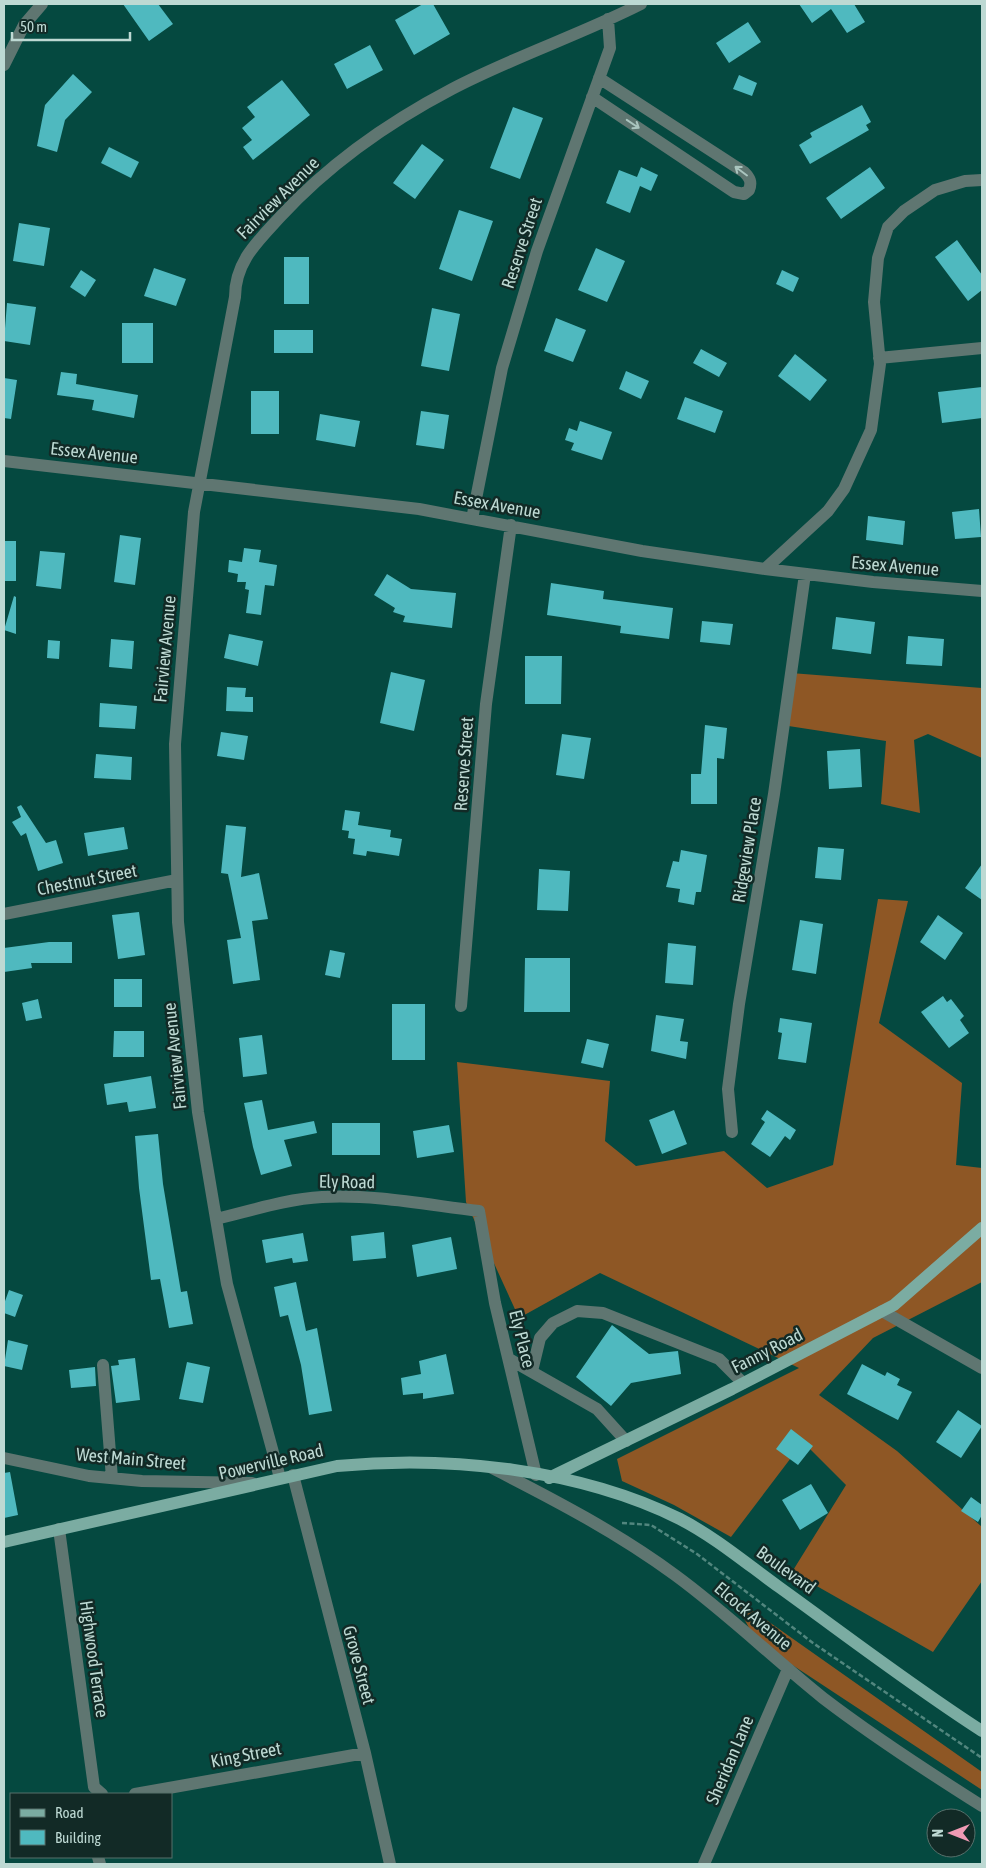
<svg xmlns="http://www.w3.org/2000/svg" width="986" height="1868" viewBox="0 0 986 1868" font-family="'Asap Condensed',sans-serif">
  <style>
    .forest { fill: #8e5725 }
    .building { fill: #4fb9bf }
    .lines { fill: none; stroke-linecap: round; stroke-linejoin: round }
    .path { stroke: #52867e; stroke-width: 2.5; stroke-dasharray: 5 2.5; stroke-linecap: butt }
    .minor { stroke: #5f7671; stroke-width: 12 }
    .major { stroke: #7baca2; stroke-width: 12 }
    .oneway { stroke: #aac5bf }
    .labels { text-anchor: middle; stroke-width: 5; stroke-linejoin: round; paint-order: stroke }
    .street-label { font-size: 18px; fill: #bdd9d3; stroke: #122a26 }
  </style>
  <rect width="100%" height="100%" fill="#054940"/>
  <!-- forest -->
  <path class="forest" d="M791 673 982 688V758L928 734 914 740 920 813 881 804 886 741 782 725Z
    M878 899 908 901 879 1023 962 1083 956 1165 982 1168V1282L873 1338 819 1395 897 1451 982 1527V1581L933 1652 792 1572 846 1485 803 1442 731 1537 674 1505 622 1481 617 1459 799 1368 600 1273 519 1318 466 1202 457 1062 610 1081 605 1141 636 1166 724 1151 767 1188 833 1165Z
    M732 1596 982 1772V1790L756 1641Z"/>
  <!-- building -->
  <path class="building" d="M123 4H158L173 24 149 41Z
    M423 4H433L450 34 414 55 395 20Z
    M799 4H854L865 22 847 33 831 9 812 23Z
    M748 22 761 42 729 63 716 43Z
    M370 45 383 70 347 89 334 64Z
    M73 74 92 92 65 120 57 152 37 146 45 105Z
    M739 75 757 83 752 96 733 89Z
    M282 80 310 115 253 160 243 147 252 140 242 128 255 117 247 107Z
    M862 105 871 122 866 125 869 130 810 164 799 145 812 137 810 133Z
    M513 107 543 118 520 179 490 168Z
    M422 144 444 160 415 199 393 183Z
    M109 147 139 162 131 178 101 163Z
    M641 167 658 175 651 191 640 186 630 213 606 203 619 170 637 177Z
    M870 167 885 188 841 219 826 198Z
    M459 210 493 221 472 281 439 269Z
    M19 223 50 228 44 266 13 261Z
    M957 240 982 275V290L968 301 935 257Z
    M596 248 625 261 607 302 578 290Z
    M284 257H309V304H284Z
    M154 268 186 279 176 306 144 296Z
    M81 270 96 280 85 297 70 287Z
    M782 270 799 278 793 292 776 284Z
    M7 303 36 307 30 345 4 341Z
    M432 308 460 314 449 371 421 366Z
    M556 318 586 330 573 362 544 351Z
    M122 323H153V363H122Z
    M274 330H313V353H274Z
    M701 349 727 363 719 377 693 363Z
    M795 354 827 380 810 401 778 376Z
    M626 371 649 381 641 399 619 389Z
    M61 372 77 374 76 384 138 395 134 418 92 410 94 400 57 395Z
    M4 378 17 380 11 419 4 418Z
    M982 387V418L942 423 938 392Z
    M251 391H279V434H251Z
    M685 397 723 411 715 433 677 419Z
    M421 411 449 415 444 449 416 445Z
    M320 414 360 421 355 447 316 440Z
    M580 421 612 432 602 460 571 450 574 443 565 440 569 428 577 431Z
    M979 509 981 537 955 539 952 512Z
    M868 516 905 521 903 545 866 540Z
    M120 535 141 538 135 585 114 582Z
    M4 541H16V581H4Z
    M244 548 261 550 259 562 277 565 274 586 265 585 261 615 246 613 249 590 245 589 246 582H237L238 574 228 572 229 560 242 562Z
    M40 551 65 553 61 589 36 586Z
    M387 574 411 589 456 593 452 628 403 622 405 616 393 612 395 608 374 595Z
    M551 583 604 591 603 599 673 608 669 639 620 633 621 626 547 615Z
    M14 596 16 597V634L4 630Z
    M836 617 875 622 871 654 832 649Z
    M702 621 733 624 730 645 700 642Z
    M229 634 263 641 258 666 224 658Z
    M908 636 944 639 942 666 906 664Z
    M111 639 134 641 132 669 109 667Z
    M48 640 60 641 59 659 47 658Z
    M525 656H562L561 704H525Z
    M391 672 425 680 414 731 380 723Z
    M227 687 246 688 245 697H253V712L226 711Z
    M100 703 137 706 135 729 99 727Z
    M705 725 727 728 724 759 717 758V804H691V774H701Z
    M221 732 248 736 244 760 217 756Z
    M562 734 591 738 584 779 556 775Z
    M860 749 862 787 829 789 827 751Z
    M96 754 132 757 131 780 94 778Z
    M21 805 46 843 56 840 63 863 38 871 26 833 21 836 12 822 21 817 17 807Z
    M345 810 360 812 358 825 391 830 390 837 402 839 399 856 367 851 366 856 353 854 355 839 348 838 349 831 342 830Z
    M226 825 246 827 241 877 259 873 268 919 252 921 260 980 233 984 227 940 241 938 228 874 221 873Z
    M124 827 128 849 88 856 84 833Z
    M818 847 844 849 841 880 815 878Z
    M681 850 707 855 701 892H696L694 905 678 902 680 889 666 887 673 861 679 862Z
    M982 864V900L965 888Z
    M539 869 570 871 568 911 537 910Z
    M139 912 145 955 118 959 112 915Z
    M938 915 963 933 945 960 920 942Z
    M800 920 823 924 816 974 792 970Z
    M49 942H72V963H31L32 968 4 972V948Z
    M668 943 696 946 693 985 665 983Z
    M330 950 345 953 340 978 325 975Z
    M525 958H570V1012H524Z
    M114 979H142V1007H114Z
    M943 996 947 1002 951 999 964 1016 960 1020 969 1033 949 1048 921 1012Z
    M38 999 42 1018 26 1021 22 1003Z
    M392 1004H425V1060H392Z
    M656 1015 684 1019 680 1041 688 1042 686 1059 651 1051Z
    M780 1018 812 1023 806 1063 778 1059 782 1033 778 1032Z
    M114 1031H144V1057H113Z
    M262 1035 267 1074 243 1077 239 1038Z
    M587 1039 609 1044 603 1068 581 1063Z
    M151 1076 156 1108 129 1112 127 1102 107 1105 104 1084Z
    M262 1100 268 1130 314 1121 317 1133 284 1140 292 1166 261 1175 253 1147 244 1103Z
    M674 1110 687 1144 662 1154 649 1120Z
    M767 1110 796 1130 790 1140 785 1136 770 1157 751 1144 765 1122 761 1119Z
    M332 1123H380V1155H332Z
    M449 1125 454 1152 417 1158 413 1131Z
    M158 1134 163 1184 181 1292 187 1291 193 1324 169 1328 160 1279 151 1280 139 1188 135 1136Z
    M384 1232 386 1258 353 1261 351 1236Z
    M303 1233 308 1261 293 1263 292 1258 266 1263 262 1240Z
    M451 1237 457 1269 417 1277 412 1245Z
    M296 1282 306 1331 317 1328 332 1411 309 1415 301 1365 288 1315 280 1317 274 1287Z
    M9 1290 23 1295 15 1317 4 1313V1304Z
    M612 1325 649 1354 678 1351 681 1374 631 1383 611 1406 576 1377Z
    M8 1340 28 1345 22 1370 4 1366Z
    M446 1354 454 1394 423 1399V1393L403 1395 401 1378 421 1374 419 1361Z
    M135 1358 140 1400 116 1403 111 1366 119 1365 118 1360Z
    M187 1362 210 1367 203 1403 179 1399Z
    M862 1364 885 1376 887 1372 900 1379 897 1385 912 1392 898 1420 847 1394Z
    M95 1367 96 1386 71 1388 69 1370Z
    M958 1410 982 1426 961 1458 936 1442Z
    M791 1429 813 1446 798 1465 776 1449Z
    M10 1472 18 1515 4 1518V1473Z
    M811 1484 828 1513 800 1530 782 1500Z
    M971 1497 982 1505V1515L978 1522 961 1511Z"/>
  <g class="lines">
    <!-- path -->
    <path class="path" d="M622 1523 651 1525 697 1554 813 1643 982 1758"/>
    <!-- minor -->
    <path class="minor" d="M4 65 24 25 42 4
      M592 97 734 192 744 194 749 190C752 182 750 178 744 172L599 78
      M879 358 982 348
      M4 461 419 509 642 551 765 569 873 582 982 591
      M472 519 502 368 537 251 610 48 608 19
      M765 569 828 511 844 489 871 430 880 364 874 302 878 258 888 227 904 211 935 190 965 181 982 180
      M4 914 177 880
      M461 1006 486 704 511 525
      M732 1132 728 1089 739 1004 774 794 805 574
      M216 1219C250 1211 286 1199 322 1197 374 1194 428 1205 479 1211L495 1303 536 1475
      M882 1311 982 1368
      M509 1359 597 1409 626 1441
      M103 1365 112 1478
      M532 1371 540 1338 553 1323 577 1311 603 1313 719 1359 743 1383
      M4 1458 89 1476 142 1481 252 1483
      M492 1468C555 1500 618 1533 675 1575 727 1613 773 1658 823 1698 874 1737 928 1772 982 1806
      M293 1475 365 1753 390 1864
      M280 1478 227 1284 198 1112 178 922 175 744 194 512 235 297C235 262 257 242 280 217 328 165 389 122 452 89 513 57 580 35 641 4
      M59 1529 94 1787 102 1794
      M135 1794 365 1753
      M98 1857 100 1864
      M704 1864 788 1669"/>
    <!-- major -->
    <path class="major" d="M549 1478 732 1389 894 1305 982 1228
      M4 1542 337 1466C448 1455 579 1469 680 1519 715 1537 747 1564 779 1587 847 1636 912 1686 982 1731"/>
  </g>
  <!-- one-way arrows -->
  <defs><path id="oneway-shaft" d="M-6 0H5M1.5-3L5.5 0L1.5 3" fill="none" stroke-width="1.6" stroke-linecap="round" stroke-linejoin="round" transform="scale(1.25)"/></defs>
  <g class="oneway">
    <use href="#oneway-shaft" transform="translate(633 124) rotate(34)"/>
    <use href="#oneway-shaft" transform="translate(741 171) rotate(-143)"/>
  </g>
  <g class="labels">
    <!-- street labels -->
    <g class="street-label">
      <text transform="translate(278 198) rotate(-45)" y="6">Fairview Avenue</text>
      <text transform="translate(522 243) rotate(-72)" y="6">Reserve Street</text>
      <text transform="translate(94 453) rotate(6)" y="6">Essex Avenue</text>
      <text transform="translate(497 505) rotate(10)" y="6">Essex Avenue</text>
      <text transform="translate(895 566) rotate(5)" y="6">Essex Avenue</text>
      <text transform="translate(165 649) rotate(-85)" y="6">Fairview Avenue</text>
      <text transform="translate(464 764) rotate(-86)" y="6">Reserve Street</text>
      <text transform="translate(747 850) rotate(-81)" y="6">Ridgeview Place</text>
      <text transform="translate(87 880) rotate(-11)" y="6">Chestnut Street</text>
      <text transform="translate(175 1056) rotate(-96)" y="6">Fairview Avenue</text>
      <text transform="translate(347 1182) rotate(1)" y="6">Ely Road</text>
      <text transform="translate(522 1339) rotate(76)" y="6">Ely Place</text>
      <text transform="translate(767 1351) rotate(-27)" y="6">Fanny Road</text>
      <text transform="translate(131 1459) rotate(5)" y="6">West Main Street</text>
      <text transform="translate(271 1462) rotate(-13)" y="6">Powerville Road</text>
      <text transform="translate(786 1570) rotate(36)" y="6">Boulevard</text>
      <text transform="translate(753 1616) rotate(40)" y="6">Elcock Avenue</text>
      <text transform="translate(94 1659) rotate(82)" y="6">Highwood Terrace</text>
      <text transform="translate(359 1665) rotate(75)" y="6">Grove Street</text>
      <text transform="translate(246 1755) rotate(-11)" y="6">King Street</text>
      <text transform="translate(730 1760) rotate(-67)" y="6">Sheridan Lane</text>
    </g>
  </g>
  <!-- border -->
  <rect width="986" height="1868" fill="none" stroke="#bdd9d3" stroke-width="10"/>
  <!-- legend -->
  <rect x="10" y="1793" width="162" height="65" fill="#122a26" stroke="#56706b"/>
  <rect x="20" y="1809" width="25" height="8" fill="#7baca2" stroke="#56706b"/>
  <text x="55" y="1818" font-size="15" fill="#bdd9d3">Road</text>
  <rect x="20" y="1830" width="25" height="15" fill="#4fb9bf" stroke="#56706b"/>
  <text x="55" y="1843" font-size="15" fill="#bdd9d3">Building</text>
  <!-- north arrow -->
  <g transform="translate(951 1833) rotate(270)"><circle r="24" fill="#122a26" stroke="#56706b"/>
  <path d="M0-4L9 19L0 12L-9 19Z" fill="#f09ab4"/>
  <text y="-8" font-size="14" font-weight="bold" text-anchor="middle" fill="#bdd9d3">N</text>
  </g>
  <!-- scale -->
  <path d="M12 32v8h118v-8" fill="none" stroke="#bdd9d3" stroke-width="2.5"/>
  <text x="20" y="32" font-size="15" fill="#bdd9d3" stroke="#122a26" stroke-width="4" paint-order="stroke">50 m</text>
</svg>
